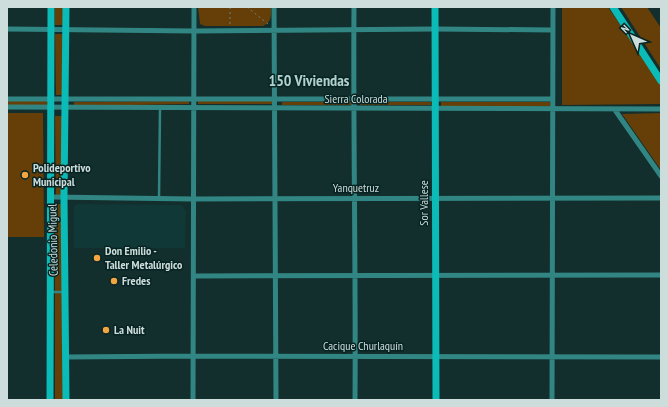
<svg xmlns="http://www.w3.org/2000/svg" width="668" height="407" viewBox="0 0 668 407" font-family="'PT Sans Narrow',sans-serif">
  <style>
    .built { fill: #103837 }
    .green { fill: #653f07 }
    .lines { fill: none; stroke-linecap: round; stroke-linejoin: round }
    .path { stroke: #6d8382; stroke-width: 1; stroke-dasharray: 2 3; stroke-linecap: butt }
    .lane { stroke: #318683; stroke-width: 2.5 }
    .street { stroke: #318683; stroke-width: 5 }
    .secondary { stroke: #0abbb7; stroke-width: 7 }
    .poi-dot { fill: #f2a541; stroke: #072423; stroke-width: 1.5 }
    .labels { text-anchor: middle; stroke-width: 3; stroke-linejoin: round; paint-order: stroke }
    .street-label { font-size: 12px; fill: #cddddc; stroke: #072423 }
    .poi-label { font-size: 12px; font-weight: bold; fill: #cddddc; stroke: #072423; text-anchor: start }
    .district-label { font-size: 16px; font-weight: bold; fill: #b1d1cf; stroke: #072423 }
  </style>
  <rect width="100%" height="100%" fill="#122e2d"/>
  <!-- built -->
  <path class="built" d="M77 204 182 205 186 211 185 248H74V207Z"/>
  <!-- green -->
  <path class="green" d="M55 7H63V25H55Z
    M198 7H271C271 16 272 22 263 26H205L200 24Z
    M562 7H608L661 84V104L562 105Z
    M621 7H647L661 28V69Z
    M55 34H63L64 95H56Z
    M7 101H47V105H7Z
    M189 101V104L74 106V102Z
    M198 101H272V104H198Z
    M282 102H351V105H282Z
    M360 102H431V105H360Z
    M441 102H550V106H441Z
    M7 113H43L44 237H7Z
    M661 113V170L622 114Z
    M55 116H62V195H56Z
    M55 204H62L63 400H55Z"/>
  <g class="lines">
    <!-- path -->
    <path class="path" d="M230 7V24
      M247 7 268 24"/>
    <!-- lane -->
    <path class="lane" d="M159 198 160 108
      M51 292H64"/>
    <!-- street -->
    <path class="street" d="M274 7 276 400
      M354 7C353 138 356 269 355 400
      M7 29 194 31 435 29 552 30
      M7 99H552
      M7 107 661 109
      M615 110 661 176
      M51 197 193 199 661 198
      M194 276 661 275
      M66 357 194 356 661 357
      M193 400 194 7
      M552 400 553 7"/>
    <!-- secondary -->
    <path class="secondary" d="M66 7 64 197 66 400
      M435 7 436 400
      M613 7 661 81
      M50 400 51 7"/>
  </g>
  <!-- markers -->
  <g class="poi-dot">
    <circle cx="25" cy="175" r="4"/>
    <circle cx="97" cy="258" r="4"/>
    <circle cx="114" cy="281" r="4"/>
    <circle cx="106" cy="330" r="4"/>
  </g>
  <g class="labels">
    <!-- street labels -->
    <g class="street-label">
      <text x="356" y="103">Sierra Colorada</text>
      <text x="356" y="192">Yanquetruz</text>
      <text transform="translate(424 203) rotate(-90)" y="4">Sor Vallese</text>
      <text transform="translate(53 240) rotate(-91)" y="4">Celedonio Miguel</text>
      <text x="363" y="350">Cacique Churlaquín</text>
    </g>
    <!-- poi labels -->
    <g class="poi-label">
      <text x="33" y="172">Polideportivo<tspan x="33" dy="14">Municipal</tspan></text>
      <text x="105" y="255">Don Emilio -<tspan x="105" dy="14">Taller Metalúrgico</tspan></text>
      <text x="122" y="285">Fredes</text>
      <text x="114" y="334">La Nuit</text>
    </g>
    <!-- district labels -->
    <g class="district-label">
      <text x="309" y="86">150 Viviendas</text>
    </g>
  </g>
  <!-- border -->
  <rect width="668" height="407" fill="none" stroke="#cddddc" stroke-width="16"/>
  <!-- north arrow -->
  <g transform="translate(632 36) rotate(315)" stroke="#072423" stroke-width="3" paint-order="stroke">
  <path d="M0-3L7 15L0 10L-7 15Z" fill="#cddddc"/>
  <text y="-6" font-size="11" font-weight="bold" text-anchor="middle" fill="#cddddc">N</text>
  </g>
</svg>
